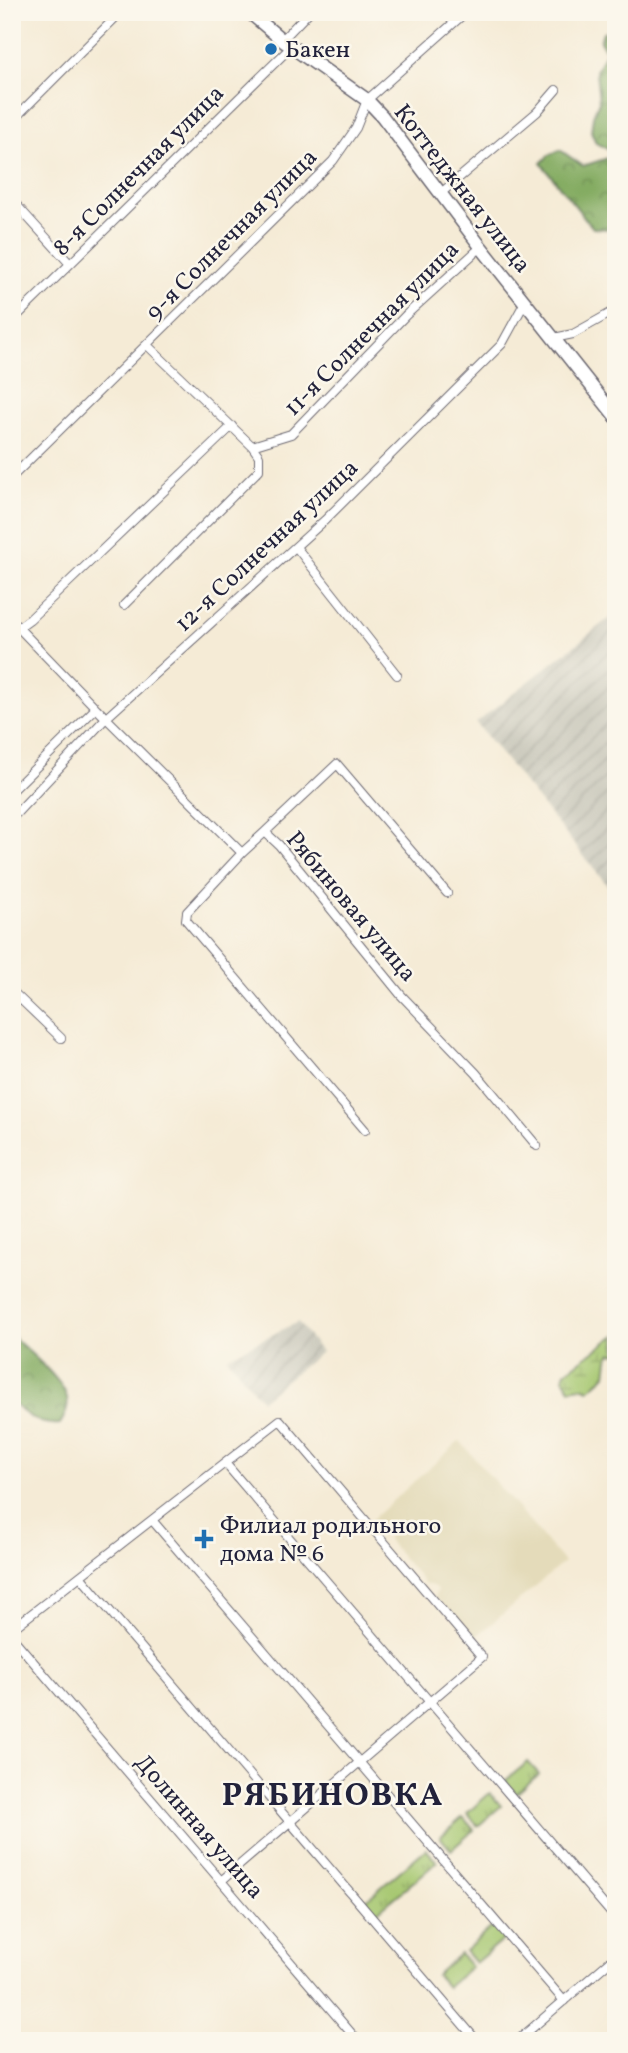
<svg xmlns="http://www.w3.org/2000/svg" width="628" height="2053" viewBox="0 0 628 2053" font-family="Vollkorn,serif">
  <style>
    .built { fill: #e4dbba }
    .industrial { fill: url(#industrial-furrows) }
    .grass { fill: url(#grass-tufts); stroke: #647455; stroke-width: 2 }
    .forest { fill: url(#forest-crowns); stroke: #53674e; stroke-width: 2 }
    .wetland { fill: url(#wetland-marsh); stroke: #647455; stroke-width: 2 }
    .lines { fill: none; stroke-linecap: round; stroke-linejoin: round }
    .street-casing { stroke: #6c6871; stroke-width: 10 }
    .secondary-casing { stroke: #6c6871; stroke-width: 15 }
    .street { stroke: #fff; stroke-width: 8 }
    .secondary { stroke: #fff; stroke-width: 12 }
    .poi-dot { fill: #1f6fb2; stroke: #fbf7ec; stroke-width: 2.5 }
    .labels { text-anchor: middle; stroke-width: 5; stroke-linejoin: round; paint-order: stroke }
    .poi-label { font-size: 24px; fill: #22223b; stroke: #fbf7ec; text-anchor: start }
    .street-label { font-size: 24px; fill: #22223b; stroke: #fbf7ec }
    .district-label { font-size: 32px; font-weight: bold; letter-spacing: 2px; fill: #22223b; stroke: #fbf7ec }
  </style>
  <defs>
    <pattern id="industrial-furrows" width="10" height="10" patternUnits="userSpaceOnUse" patternTransform="scale(1.75)"><rect width="10" height="10" fill="#c6c5b8"/><path d="M-1 1l2-2M0 10L10 0M9 11l2-2" fill="none" stroke="#aaa99f"/></pattern>
    <pattern id="grass-tufts" width="24" height="20" patternUnits="userSpaceOnUse" patternTransform="scale(1.75)"><rect width="24" height="20" fill="#a6c76f"/><path d="M3 7l-1-3M5 7V3M7 7l1-3M15 17l-1-3M17 17v-4M19 17l1-3" fill="none" stroke="#87a15c"/></pattern>
    <pattern id="forest-crowns" width="20" height="18" patternUnits="userSpaceOnUse" patternTransform="scale(1.75)"><rect width="20" height="18" fill="#84ac62"/><path d="M2 6a3 3 0 1 1 6 0M12 15a3 3 0 1 1 6 0" fill="none" stroke="#6c8c52"/></pattern>
    <pattern id="wetland-marsh" width="20" height="14" patternUnits="userSpaceOnUse" patternTransform="scale(1.75)"><rect width="20" height="14" fill="#a6c76f"/><path d="M1 5h8M5 5V1M11 12h8M15 12V8" fill="none" stroke="#87a15c"/></pattern>
  </defs>
  <rect width="100%" height="100%" fill="#fbf7ec"/>
  <filter id="ink" filterUnits="userSpaceOnUse"><feTurbulence type="fractalNoise" baseFrequency=".0143" numOctaves="2"/><feDisplacementMap in="SourceGraphic" scale="14" xChannelSelector="R" yChannelSelector="G"/><feConvolveMatrix kernelMatrix="1 2 1 2 8 2 1 2 1" color-interpolation-filters="sRGB"/></filter>
  <filter id="wash" filterUnits="userSpaceOnUse"><feTurbulence type="fractalNoise" baseFrequency=".00686" numOctaves="4" result="noise"/><feDisplacementMap in="SourceGraphic" scale="28" xChannelSelector="R" yChannelSelector="G"/><feGaussianBlur stdDeviation="1.57" result="paint"/><feColorMatrix in="noise" values="0 0 0 0 0 0 0 0 0 0 0 0 0 0 0 0 0 1.4 0 .05"/><feComposite in="paint" operator="in"/></filter>
  <g filter="url(#wash)">
    <rect width="100%" height="100%" fill="#f5ebd6"/>
    <!-- built -->
    <path class="built" d="M460 1441 564 1562 472 1640 435 1596 437 1590 435 1587 424 1583 387 1539 390 1529 386 1524 374 1523 371 1520Z"/>
    <!-- industrial -->
    <path class="industrial" d="M616 613V896L476 723Z
      M298 1322 321 1352 261 1400 227 1357Z"/>
    <!-- grass -->
    <path class="grass" d="M528 1762 539 1774 516 1794 505 1781Z
      M490 1793 501 1806 478 1826 467 1813Z
      M463 1817 474 1830 451 1850 440 1837Z
      M426 1849 437 1862 375 1914 364 1902Z
      M493 1926 504 1939 475 1963 465 1951Z
      M460 1954 471 1967 447 1987 436 1975Z"/>
    <!-- forest -->
    <path class="forest" d="M616 28V224L609 229 593 228 541 163 549 155 560 150 583 166 611 157 615 153 596 143 591 131 593 116 599 101 596 71 606 51 600 41 603 32Z
      M12 1336C26 1349 63 1380 67 1398 69 1408 65 1416 60 1424 39 1426 28 1416 12 1403Z"/>
    <!-- wetland -->
    <path class="wetland" d="M616 1335V1354L612 1353 608 1359 606 1375 589 1390 581 1387 570 1389 563 1378 565 1372Z"/>
  </g>
  <g filter="url(#ink)">
    <g class="lines">
      <!-- street casing -->
      <g class="street-casing">
        <path id="street" d="M282 40 309 12
          M12 121 121 12
          M441 193 537 112 556 90
          M12 200 70 264
          M12 321 291 47
          M554 338 573 334 616 310
          M147 345 252 446
          M12 477 333 161 356 128 367 100 466 12
          M296 547 397 675
          M124 605 259 470V456L252 446 291 434 406 315 481 247
          M12 621 96 708 242 853 265 832 279 845 401 995 476 1073 537 1146
          M12 632 30 619 232 426
          M12 791 96 708
          M12 818 106 718 325 520 502 344 525 302
          M265 832 337 764 447 893
          M242 853 187 912 186 920 365 1130
          M12 991 61 1038
          M225 1463 616 1919
          M152 1520 564 2001
          M80 1576 477 2041
          M12 1629 280 1420 482 1657 221 1881
          M12 1637 358 2041
          M517 2041 616 1956"/>
      </g>
      <!-- secondary casing -->
      <g class="secondary-casing">
        <path id="secondary" d="M249 12 282 40 367 100 382 116 481 247 616 417"/>
      </g>
      <!-- street -->
      <use href="#street" class="street"/>
      <!-- secondary -->
      <use href="#secondary" class="secondary"/>
    </g>
  </g>
  <!-- markers -->
  <g class="poi-dot">
    <circle cx="271" cy="49" r="7"/>
    <path d="M200.5 1528.5h7v7h7v7h-7v7h-7v-7h-7v-7h7z"/>
  </g>
  <g class="labels">
    <!-- poi labels -->
    <g class="poi-label">
      <text x="285" y="57">Бакен</text>
      <text x="220" y="1533">Филиал родильного<tspan x="220" dy="28">дома № 6</tspan></text>
    </g>
    <!-- street labels -->
    <g class="street-label">
      <text transform="translate(138 170) rotate(-45)" y="8">8-я Солнечная улица</text>
      <text transform="translate(463 188) rotate(52)" y="8">Коттеджная улица</text>
      <text transform="translate(231 234) rotate(-45)" y="8">9-я Солнечная улица</text>
      <text transform="translate(371 328) rotate(-45)" y="8">11-я Солнечная улица</text>
      <text transform="translate(266 545) rotate(-43)" y="8">12-я Солнечная улица</text>
      <text transform="translate(352 906) rotate(50)" y="8">Рябиновая улица</text>
      <text transform="translate(200 1826) rotate(49)" y="8">Долинная улица</text>
    </g>
    <!-- district labels -->
    <g class="district-label">
      <text x="333" y="1805">РЯБИНОВКА</text>
    </g>
  </g>
  <!-- margin -->
  <rect width="628" height="2053" fill="none" stroke="#fbf7ec" stroke-width="42"/>
</svg>
